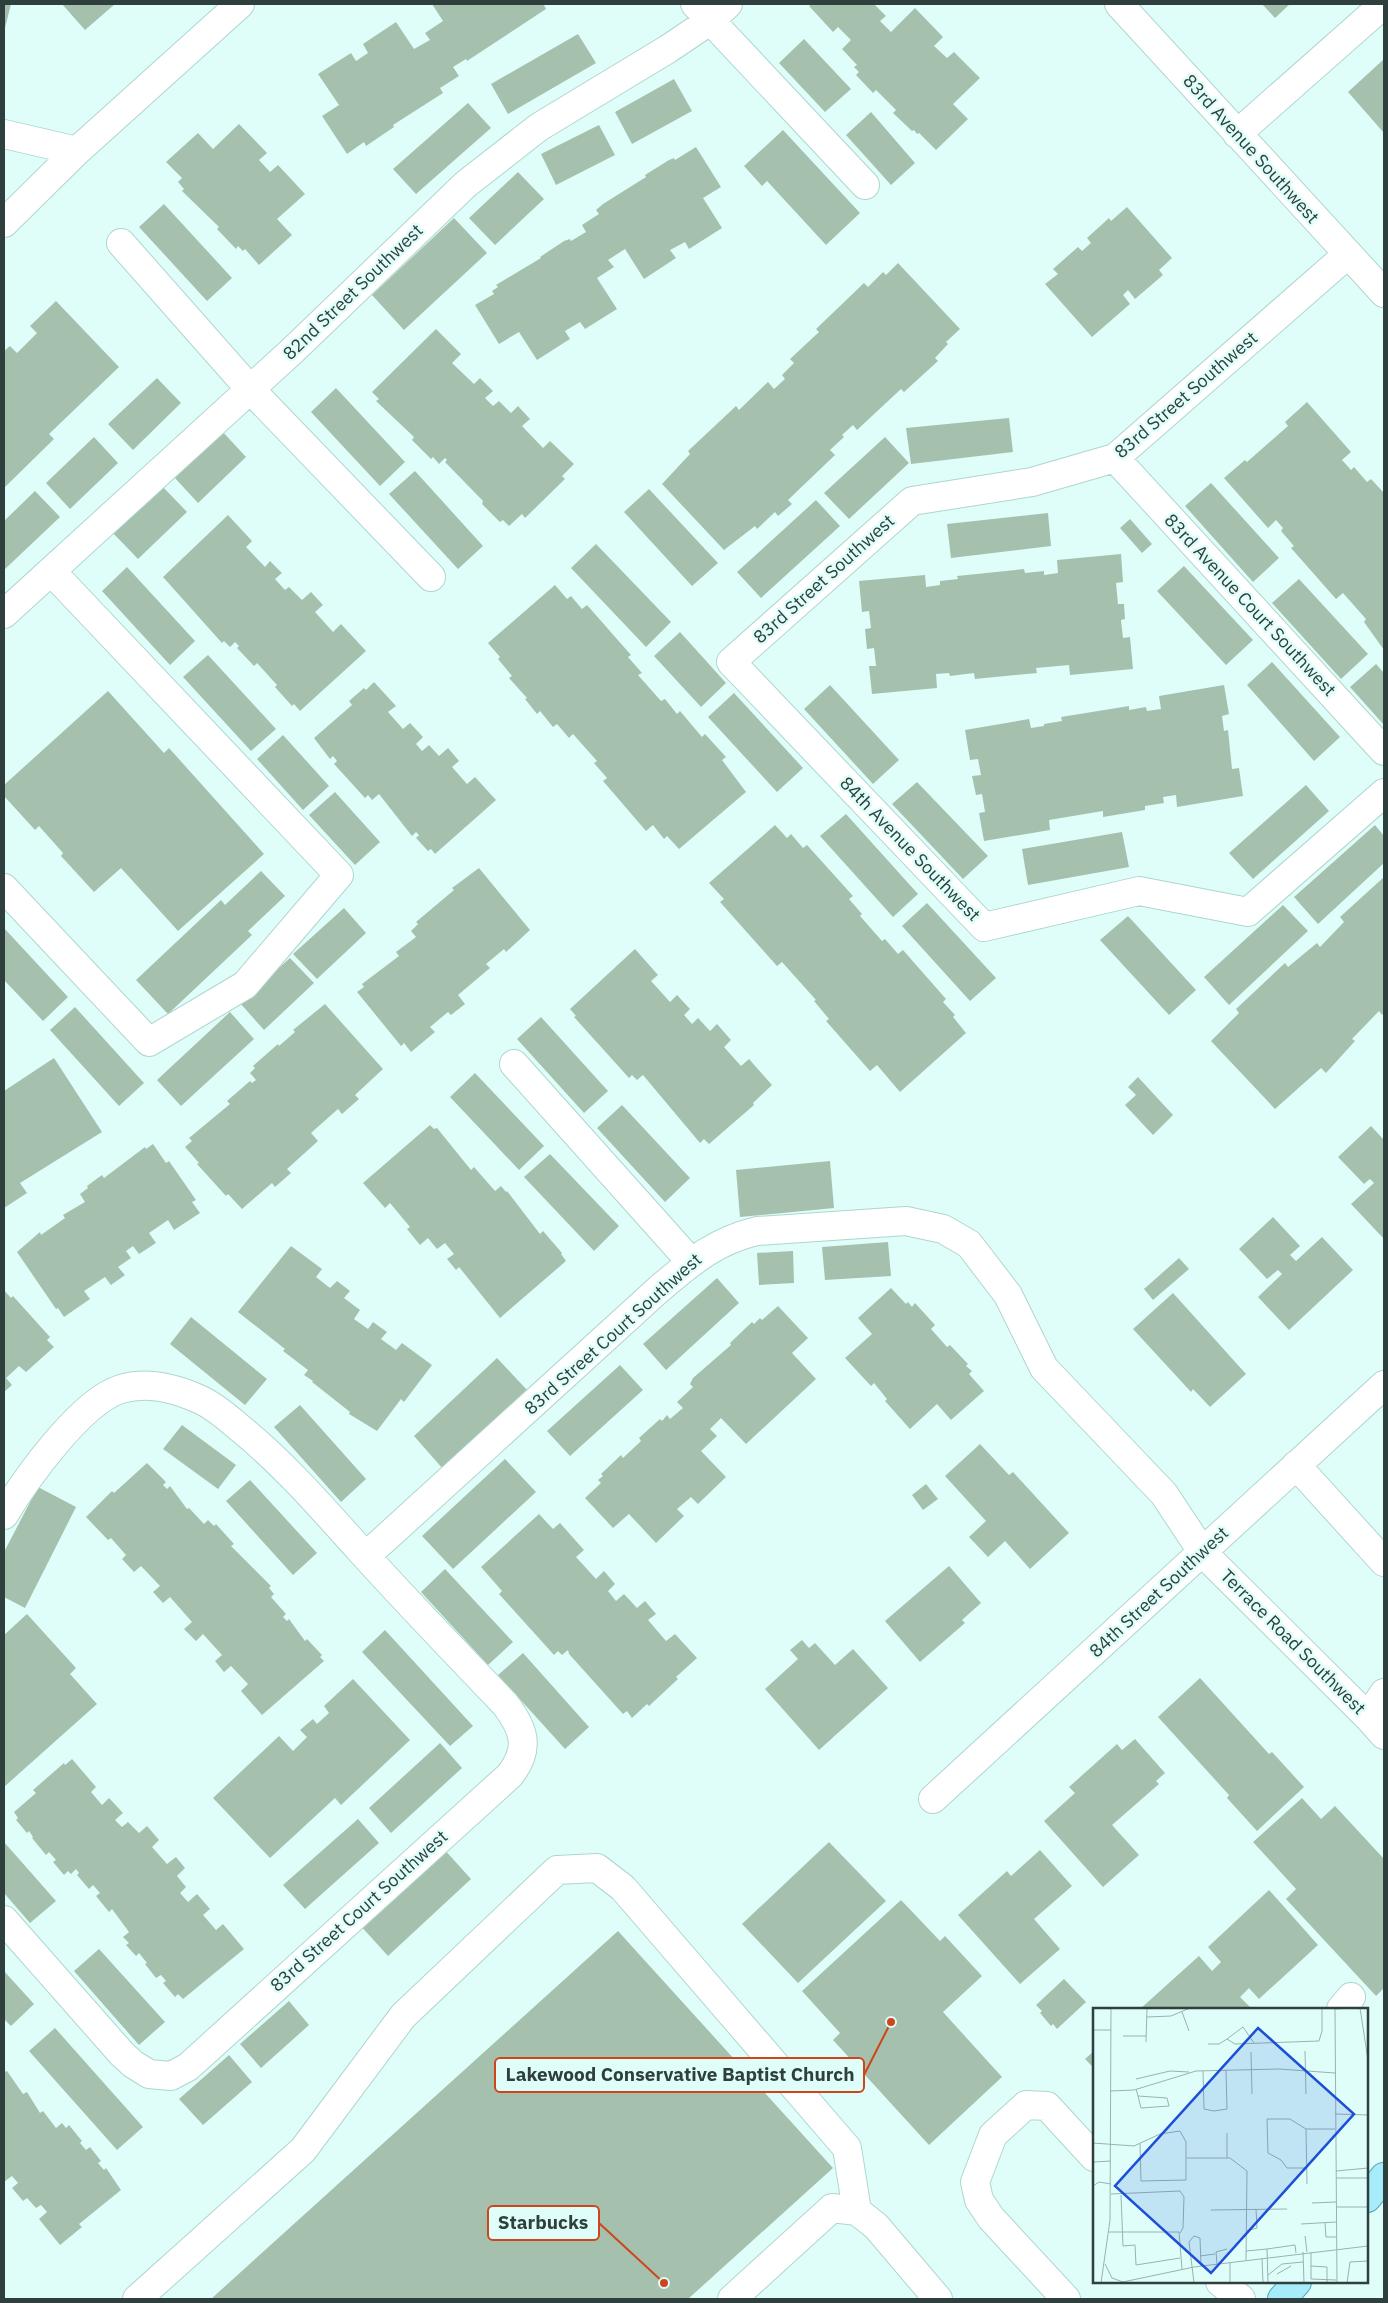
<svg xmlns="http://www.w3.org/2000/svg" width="1388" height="2303" viewBox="0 0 1388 2303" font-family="'IBM Plex Sans',sans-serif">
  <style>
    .building { fill: #a5c1ad }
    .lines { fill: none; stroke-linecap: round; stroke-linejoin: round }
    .minor-casing { stroke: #afd5cf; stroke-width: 30 }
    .major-casing { stroke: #57a7b7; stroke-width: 30 }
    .minor { stroke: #fff; stroke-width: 28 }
    .major { stroke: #a7ecfb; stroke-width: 28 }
    .labels { text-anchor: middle; stroke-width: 5; stroke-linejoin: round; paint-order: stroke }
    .street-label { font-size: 18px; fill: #2f3f3d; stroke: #dffef9 }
    .inset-road { fill: none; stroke: #99b2ae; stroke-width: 1 }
    .view { fill: #1d4ed8; fill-opacity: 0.15; stroke: #1d4ed8; stroke-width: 2.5 }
    .inset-edge { fill: none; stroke: #2f3f3d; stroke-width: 2.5 }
    .leader { fill: none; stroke: #ce451c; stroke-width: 2 }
    .callout-dot { fill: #ce451c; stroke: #dffef9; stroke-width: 2 }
    .callout { fill: #dffef9; stroke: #ce451c; stroke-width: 2 }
    .callout-label { font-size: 19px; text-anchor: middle; font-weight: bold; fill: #2f3f3d }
  </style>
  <rect width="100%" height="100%" fill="#dffef9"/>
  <!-- building -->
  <path class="building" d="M4 4H11L4 32Z
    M62 4H115L85 30Z
    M432 4H546L544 5 546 9 467 61 466 59 453 67 459 76 440 88 443 93 393 125 394 127 366 146 364 142 347 154 322 116 339 105 318 74 351 53 356 61 368 53 363 44 396 22 414 49 430 40 425 33 443 21Z
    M812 4H874L886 16 880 21 891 32 915 8 943 37 934 46 947 58 954 52 980 78 953 104 968 119 936 150 919 133 917 134 914 130 912 131 893 113 896 110 876 90 873 93 856 75 859 72 854 67 857 65 842 49 851 40 838 27 833 32 809 6Z
    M1262 4H1290L1275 18Z
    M578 34 596 63 508 114 491 84Z
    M804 39 851 89 825 112 779 63Z
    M1384 59V133L1348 92Z
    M674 79 692 111 632 144 615 112Z
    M468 103 491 128 416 194 393 169Z
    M871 112 915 163 891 185 846 135Z
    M239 124 267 153 259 160 270 172 278 165 305 194 277 219 292 235 259 265 245 249 243 251 238 246 236 249 217 229 219 227 182 191 184 189 178 182 182 178 166 162 198 133 213 149Z
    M599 125 615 155 556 185 541 154Z
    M783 130 860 213 826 245 767 181 762 186 744 166Z
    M696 147 721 187 703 198 722 228 689 249 685 242 670 250 676 258 644 279 625 249 608 260 614 267 597 278 617 309 585 329 580 322 565 331 570 339 537 360 519 332 499 344 475 305 494 294 492 291 498 287 496 285 541 258 540 257 564 241 570 239 571 241 586 232 582 225 599 214 596 210 603 204 646 177 645 175 669 160 674 158 675 160Z
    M518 172 544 199 495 245 469 218Z
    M164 204 232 278 207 301 139 227Z
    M1127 207 1172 258 1159 270 1163 275 1135 299 1128 290 1123 295 1130 304 1092 337 1045 284 1058 274 1053 269 1078 247 1082 251 1091 243 1087 238 1109 218 1111 221Z
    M454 218 487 253 404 330 372 295Z
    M898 263 960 329 946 342 948 344 935 358 938 361 904 392 901 389 857 430 853 425 842 435 844 437 830 450 835 455 788 500 792 504 778 516 775 512 757 529 755 526 724 550 662 484 690 454 688 451 736 406 739 410 768 382 774 389 785 379 782 375 794 363 790 359 819 332 816 329 864 283 868 287 883 272 886 275Z
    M56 301 119 367 49 434 54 439 4 488V351L10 346 17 353 37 333 30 326Z
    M436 329 461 354 452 363 474 384 480 378 493 391 485 398 493 406 499 401 511 413 518 406 530 419 522 426 543 448 550 441 574 464 562 476 565 479 525 518 522 514 509 526 503 520 500 522 482 504 483 501 445 462 447 460 445 458 439 464 433 457 431 459 412 440 414 437 376 401 379 399 372 392Z
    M157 378 181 403 133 450 108 424Z
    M336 388 405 462 380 486 311 412Z
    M1307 402 1351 452 1342 460 1351 470 1354 467 1367 482 1371 479 1384 493V650L1364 622 1366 619 1343 593 1336 599 1291 548 1294 546 1281 531 1283 528 1276 520 1268 528 1224 478 1245 460 1247 462 1288 426 1285 422Z
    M1009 418 1013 452 911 464 906 428Z
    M222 431 246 457 198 503 174 477Z
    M94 437 118 463 70 509 46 483Z
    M885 437 909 463 849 519 824 493Z
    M415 471 483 546 458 569 389 494Z
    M1211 483 1279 558 1253 582 1185 506Z
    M163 487 187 512 138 559 113 533Z
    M649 489 718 563 692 586 624 512Z
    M35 491 60 517 4 570V521Z
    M816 500 840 526 761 598 737 572Z
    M1048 513 1051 546 951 558 947 524Z
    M228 515 252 541 246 547 265 567 270 561 282 573 275 579 285 590 289 587 302 600 311 592 323 605 315 612 333 632 341 624 366 651 300 711 294 704 292 706 275 687 277 685 257 663 254 666 237 648 239 646 235 642 230 647 224 641 222 643 163 577Z
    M1130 519 1152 544 1142 553 1120 528Z
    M596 544 671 622 646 647 571 568Z
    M1121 554 1123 582 1116 583 1118 604H1124L1125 619 1121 620 1123 638 1130 637 1133 669 1070 675 1069 665 1036 668 1037 673 975 679 974 673 950 676 949 673 936 674 937 688 872 694 869 666H876L874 648 867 649 865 629 871 628 869 611 862 612 859 581 925 575 926 587 940 585V581L958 579 957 576 1024 569 1025 573 1044 571V575L1058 573 1057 560Z
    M1184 566 1253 640 1226 665 1157 591Z
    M127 567 195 641 170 665 102 591Z
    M1299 579 1368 654 1341 679 1272 603Z
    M555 585 567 599 571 596 582 609 587 605 631 655 628 657 642 673 638 675 661 701 665 699 677 714 680 711 702 737 705 734 726 757 722 760 746 792 679 849 667 836 664 839 653 825 646 831 603 781 607 778 594 763 597 761 573 734 569 738 557 724 553 727 540 711 537 714 525 699 527 698 509 678 512 676 498 659 500 657 488 643Z
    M680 632 726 683 701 707 654 656Z
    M208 655 276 729 251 751 183 677Z
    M1272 662 1340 737 1314 761 1247 685Z
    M1376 664 1384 673V725L1350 687Z
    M374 682 396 706 388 712 403 729 410 723 423 737 416 744 422 751 429 745 439 756 448 748 459 761 452 767 467 784 475 777 496 800 435 854 431 849 428 851 416 838 419 835 416 832 412 836 379 794 372 800 368 795 365 798 334 764 337 761 333 756 330 759 314 738 352 705 349 701 364 688 366 690Z
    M830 685 899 760 873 784 804 709Z
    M1224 685 1229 714 1222 716 1224 731 1228 730 1232 769 1239 768 1243 796 1177 807 1176 795 1163 797 1164 803 1145 806V810L1103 817V811L1049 820 1050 830 984 841 979 813 985 812 982 794 976 795 972 776 981 775 978 759 970 760 965 730 1029 719 1031 728 1044 726V724L1062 721 1061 717 1129 706V710L1146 707 1147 711 1161 709 1159 696Z
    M108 691 164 753 169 748 264 854 178 931 121 868 94 892 61 856 63 853 39 826 35 830 4 796V785Z
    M734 693 803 768 777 792 708 717Z
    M283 735 329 786 303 810 257 759Z
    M917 782 988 856 963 879 892 804Z
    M1306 785 1329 811 1253 879 1229 853Z
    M335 792 380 842 355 865 309 815Z
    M846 814 918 894 893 917 820 836Z
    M775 825 787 838 791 834 803 848 807 845 853 896 849 899 862 914 860 916 882 941 885 939 898 954 903 950 946 999 943 1002 955 1015 953 1017 966 1033 900 1092 877 1065 870 1071 826 1021 829 1019 814 1001 816 1000 782 962 777 966 720 902 724 899 709 883Z
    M1375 825 1384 836V863L1318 924 1294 897Z
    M1122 832 1129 867 1028 885 1022 849Z
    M479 868 530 930 506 952 504 949 486 964 490 968 458 995 465 1004 451 1015 448 1012 430 1027 435 1032 411 1052 404 1043 401 1046 357 992 364 987 362 984 399 956 396 952 416 937 411 931 418 924 416 922 454 890 452 888Z
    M261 871 285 896 248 931 252 935 168 1014 136 980 221 900 225 905Z
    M1384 877V1012L1382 1015 1379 1011 1352 1039 1355 1041 1326 1073 1321 1068 1275 1109 1211 1041 1239 1013 1236 1009 1285 963 1288 967 1317 943 1320 947 1344 922 1340 917Z
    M927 903 996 978 970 1001 902 926Z
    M1283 905 1308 931 1229 1005 1204 977Z
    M344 908 366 933 317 979 293 954Z
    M1128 916 1196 990 1169 1015 1100 940Z
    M4 928 68 997 43 1021 4 980Z
    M635 949 658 975 651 981 670 1002 677 995 690 1009 684 1015 692 1024 698 1018 710 1031 717 1024 731 1040 724 1047 741 1066 749 1059 772 1085 753 1103 754 1105 709 1144 704 1139 700 1143 643 1075 637 1080 632 1075 629 1078 574 1017 576 1016 570 1009Z
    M290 958 314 983 264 1030 240 1003Z
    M325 1004 383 1069 355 1095 359 1099 342 1114 338 1109 311 1133 318 1141 287 1169 291 1173 275 1187 272 1183 242 1209 228 1194 226 1196 197 1164 199 1163 185 1147 192 1141 189 1138 230 1104 227 1101 250 1081 252 1083 256 1080 250 1073 255 1068 253 1066 278 1044 279 1046 295 1032 293 1030Z
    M75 1007 144 1083 119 1106 50 1030Z
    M230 1012 254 1039 181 1106 157 1080Z
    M541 1017 608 1091 584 1113 517 1039Z
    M54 1058 102 1132 20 1183 27 1193 4 1208V1091Z
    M475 1073 544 1146 519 1170 450 1097Z
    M1138 1077 1173 1115 1153 1135 1125 1105 1136 1095 1128 1087Z
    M622 1105 690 1178 665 1202 597 1128Z
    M430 1125 434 1129 437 1128 471 1170 474 1167 495 1191 501 1186 506 1192 507 1191 540 1234 543 1231 562 1253 561 1254 566 1261 500 1318 459 1267 456 1270 447 1259 454 1254 445 1243 437 1249 428 1238 420 1245 407 1229 410 1227 390 1203 385 1208 363 1183Z
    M1371 1126 1384 1140V1239L1351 1204 1374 1183 1370 1179 1364 1184 1338 1157Z
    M153 1144 166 1163 169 1161 196 1200 192 1202 200 1213 174 1230 168 1220 149 1233 156 1243 139 1254 133 1246 126 1251 131 1258 118 1267 125 1275 111 1285 105 1277 84 1291 90 1299 64 1317 58 1308 56 1309 17 1252 40 1232 41 1235 65 1218 63 1215 85 1202 80 1194 88 1188 87 1186 102 1175 104 1178 145 1147 146 1149Z
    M550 1154 619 1226 594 1251 524 1177Z
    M830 1161 834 1208 740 1217 736 1170Z
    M1273 1217 1300 1246 1290 1255 1296 1261 1322 1237 1353 1270 1289 1330 1258 1297 1282 1274 1278 1270 1267 1279 1239 1249Z
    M888 1242 891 1276 825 1280 822 1247Z
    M291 1246 322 1269 316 1277 330 1288 337 1281 350 1291 344 1298 360 1310 354 1319 368 1329 373 1322 387 1332 381 1339 396 1350 402 1343 432 1365 404 1402 401 1399 377 1431 349 1414 350 1412 312 1382 313 1381 304 1375 308 1370 283 1351 285 1349 238 1312Z
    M793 1251 794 1283 759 1285 757 1253Z
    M1179 1258 1189 1269 1153 1300 1144 1289Z
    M717 1278 739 1303 666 1370 643 1344Z
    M891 1288 906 1304 908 1302 912 1307 915 1303 935 1325 931 1329 947 1347 950 1345 968 1364 966 1366 972 1371 969 1374 984 1391 951 1420 937 1404 910 1429 885 1401 887 1399 874 1383 871 1386 845 1358 872 1334 858 1318Z
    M4 1290 11 1298 13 1296 50 1337 47 1340 54 1347 26 1372 19 1366 6 1378 12 1385 4 1392Z
    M1173 1293 1246 1374 1210 1407 1193 1389 1191 1392 1133 1329Z
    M778 1306 808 1338 792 1353 816 1379 746 1444 721 1418 710 1429 717 1436 701 1451 726 1477 698 1504 691 1497 677 1509 684 1516 656 1543 629 1514 613 1528 585 1498 601 1483 598 1480 603 1476 601 1474 621 1455 623 1458 641 1441 639 1438 660 1419 662 1421 667 1415 670 1419 683 1408 677 1402 693 1387 690 1384 693 1378 731 1345 730 1343 752 1322 754 1324 760 1318 762 1320Z
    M191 1317 267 1379 245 1405 170 1344Z
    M497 1358 528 1391 443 1469 414 1436Z
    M620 1365 643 1390 570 1456 547 1431Z
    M300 1405 366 1479 341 1502 274 1427Z
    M182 1425 236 1465 218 1489 163 1449Z
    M980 1444 1009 1475 1013 1472 1069 1533 1030 1569 1005 1541 988 1557 969 1537 986 1521 945 1476Z
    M505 1459 536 1492 453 1569 422 1536Z
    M147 1463 166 1482 163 1485 167 1489 170 1486 187 1509 189 1508 204 1524 208 1520 214 1526 216 1524 234 1544 231 1546 271 1586 269 1588 274 1594 271 1597 286 1614 283 1617 287 1621 289 1619 305 1641 307 1639 322 1655 320 1657 324 1661 262 1715 241 1691 248 1684 231 1666 224 1672 215 1661 222 1655 203 1634 196 1641 184 1629 192 1622 170 1597 163 1603 153 1592 160 1586 141 1566 134 1572 122 1559 126 1555 111 1538 108 1540 86 1517 112 1491 114 1493Z
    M250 1480 317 1553 293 1575 226 1501Z
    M926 1484 938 1499 923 1510 912 1495Z
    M38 1487 76 1507 25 1608 4 1597V1552Z
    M539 1514 553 1529 560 1523 584 1550 576 1557 596 1579 604 1571 615 1584 608 1591 616 1601 624 1594 637 1608 645 1601 656 1614 648 1620 666 1641 675 1634 697 1658 676 1677 678 1679 649 1706 647 1704 632 1718 627 1711 623 1714 569 1654 568 1650 562 1655 558 1651 554 1655 499 1594 502 1591 481 1567Z
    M949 1566 981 1603 962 1620 965 1623 920 1662 885 1621Z
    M445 1569 513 1642 488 1665 421 1592Z
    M27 1614 76 1668 70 1674 97 1704 4 1787V1635Z
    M385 1630 473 1726 450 1746 362 1652Z
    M802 1640 809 1648 815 1643 835 1665 853 1649 888 1688 819 1750 765 1689 798 1659 790 1650Z
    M523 1653 589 1727 565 1749 498 1675Z
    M1200 1678 1269 1754 1272 1752 1304 1787 1257 1831 1227 1798 1229 1795 1158 1717Z
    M353 1679 410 1740 341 1805 335 1798 270 1858 213 1798 279 1736 293 1751 307 1737 300 1730 313 1719 317 1724 329 1713 324 1706Z
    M1135 1739 1165 1773 1156 1781 1159 1784 1112 1825 1139 1855 1103 1887 1044 1821 1075 1793 1069 1787 1117 1744 1122 1750Z
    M440 1743 462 1768 391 1833 369 1808Z
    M72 1759 96 1787 91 1792 102 1805 109 1798 123 1813 115 1820 122 1827 128 1822 139 1833 147 1826 159 1840 152 1847 167 1864 176 1857 185 1868 177 1876 186 1887 180 1893 188 1902 197 1894 210 1909 203 1915 216 1930 223 1924 244 1949 183 1999 178 1994 175 1997 163 1983 166 1981 161 1975 156 1978 145 1964 147 1963 139 1953 136 1956 126 1945 129 1943 123 1937 129 1932 112 1909 109 1912 96 1896 100 1893 93 1885 89 1889 77 1875 79 1873 76 1869 71 1874 68 1871 64 1875 53 1862 56 1860 49 1852 46 1855 32 1838 33 1837 29 1831 27 1833 16 1820 18 1818 14 1812 36 1793 33 1790 64 1763 65 1765Z
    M1302 1798 1321 1819 1335 1806 1384 1859V1988L1376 1996 1286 1899 1296 1889 1253 1842Z
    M358 1819 379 1843 305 1909 283 1885Z
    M4 1842 56 1901 30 1923 4 1893Z
    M829 1842 886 1901 798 1983 742 1924Z
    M443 1848 471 1879 388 1956 359 1924Z
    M1040 1850 1072 1886 1034 1919 1060 1949 1020 1984 958 1915 1007 1871 1011 1876Z
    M1269 1890 1318 1945 1259 1999 1249 1988 1240 1997 1252 2009H1140L1199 1956 1212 1971 1221 1962 1208 1947Z
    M901 1900 940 1941 945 1936 982 1976 943 2012 1002 2077 929 2145 833 2040 840 2033 802 1991Z
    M618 1931 833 2168 688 2299H211Z
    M99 1949 165 2022 139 2045 74 1971Z
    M4 1971 34 2004 11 2026 4 2019Z
    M1064 1979 1086 2002 1057 2029 1053 2024 1051 2026 1040 2013 1042 2011 1036 2005Z
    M289 2001 309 2025 261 2068 240 2044Z
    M55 2028 143 2127 117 2150 29 2051Z
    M1094 2051V2068L1085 2059Z
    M229 2055 252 2082 203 2125 179 2099Z
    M7 2071 23 2094 27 2092 40 2113 43 2111 56 2128 62 2123 66 2128 69 2125 82 2141 80 2143 86 2150 90 2147 101 2161 98 2163 104 2170 106 2168 121 2190 79 2224 82 2227 60 2245 39 2219 47 2212 41 2205 36 2208 27 2198 23 2201 12 2188 18 2183 12 2176 5 2181 4 2180V2072Z"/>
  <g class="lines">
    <!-- minor casing -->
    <g class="minor-casing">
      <path id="minor" d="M695 4 865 185
        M1119 4 1384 293
        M4 134 77 151
        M1237 134 1384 4
        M4 223 77 151 240 4
        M121 243 249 388 431 577
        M1348 254 1115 458 1032 482 912 501 731 662 984 927 1139 891 1248 912 1384 793
        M1115 458 1384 751
        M4 614 291 352 466 184 539 127 668 49 711 20 728 4
        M4 888 149 1042 245 985 339 875 51 571
        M514 1064 691 1262
        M1296 1465 1384 1562
        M4 1515C25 1480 81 1401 121 1389 147 1381 177 1389 201 1400 216 1407 229 1419 241 1429 285 1465 322 1508 360 1550 407 1602 456 1653 505 1704 524 1729 531 1748 510 1775L188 2067 171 2076 149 2074 133 2064 122 2054 4 1920
        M366 1556 659 1289C691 1262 715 1241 757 1231L906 1221 943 1229 969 1244 1008 1295 1044 1368 1164 1494 1203 1553 1368 1717 1384 1735
        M1368 1717 1384 1693
        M933 1799 1384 1385
        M1341 2009 1351 1997
        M1220 2282 1241 2299
        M137 2299 303 2150 403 2016 557 1870 597 1868 623 1888 847 2148 857 2211
        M732 2299 832 2208 857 2211 876 2226 938 2299
        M1066 2299 991 2218 979 2200 975 2182 993 2135 1026 2105 1047 2106 1094 2157"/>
    </g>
    <!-- major casing -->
    <g class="major-casing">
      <path id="major" d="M1367 2198 1384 2177
        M1282 2299 1297 2282"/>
    </g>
    <!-- minor -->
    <use href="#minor" class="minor"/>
    <!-- major -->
    <use href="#major" class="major"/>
  </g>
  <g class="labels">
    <!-- street labels -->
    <g class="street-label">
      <text transform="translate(1251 149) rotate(48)" y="6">83rd Avenue Southwest</text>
      <text transform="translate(353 292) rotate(-44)" y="6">82nd Street Southwest</text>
      <text transform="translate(1186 395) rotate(-41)" y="6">83rd Street Southwest</text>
      <text transform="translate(824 579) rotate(-42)" y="6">83rd Street Southwest</text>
      <text transform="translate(1250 605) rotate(47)" y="6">83rd Avenue Court Southwest</text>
      <text transform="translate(910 849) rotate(46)" y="6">84th Avenue Southwest</text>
      <text transform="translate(613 1334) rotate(-42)" y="6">83rd Street Court Southwest</text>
      <text transform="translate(1159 1592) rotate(-43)" y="6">84th Street Southwest</text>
      <text transform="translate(1293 1642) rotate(45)" y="6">Terrace Road Southwest</text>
      <text transform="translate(359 1911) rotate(-42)" y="6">83rd Street Court Southwest</text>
    </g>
  </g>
  <!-- overview -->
  <g transform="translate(1093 2008)">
    <rect width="275" height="275" fill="#dffef9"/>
    <path class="inset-road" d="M242 0 244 275M267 0 275 52M242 1 258 0M89 4 96 23M54 9 78 8 97 0M0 22H18M30 28H53M53 34 54 0M161 35 150 19 134 31 142 36 226 33 229 23V0M115 36H126L134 31M212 43 213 86M158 44 159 86M110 63 111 101 121 103 134 101 133 62M43 71 77 63 96 64M43 81 45 88 74 90 76 98 48 100 45 88M17 83 41 82 103 63 186 61 242 65M242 106 275 107M213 121 214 176M134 125V150M0 135 41 138 67 126 87 123 93 134V172L48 173 47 136M94 150H137L154 163 153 252M0 154 18 153M214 160H194L188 152 175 145 174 111H197L213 121H242M243 163 275 160M243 170H275M0 178 6 174 18 176M18 186 87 183 91 189 90 220 87 225M28 187 30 238 42 237 43 257 87 250M0 191V217M219 195 243 194M243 199H275M118 202 194 201M232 215 233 229H243M208 216 243 214M153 223 164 220 163 201M16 224H86L89 261M212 228 214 244M153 243 174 241M210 244 211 275M218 244V258L234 259V275M107 248 122 246M169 250 170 275M137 254V275M12 256 19 270 30 274M124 256 123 244 134 241M218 258V271L243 272M184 266 198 258M175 267 189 256 210 254M8 275 17 212 18 0M25 275 101 259 275 238M101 275 96 234 101 228 107 230 108 258M175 275 174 241 202 237 203 245M254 275 257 254 275 253"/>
    <path class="view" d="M165 20 261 106 118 265 22 178Z"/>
    <rect width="275" height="275" class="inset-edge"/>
  </g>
  <!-- callouts -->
  <path class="leader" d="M891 2022L864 2075M664 2283L599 2223"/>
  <g class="callout-dot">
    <circle cx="891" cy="2022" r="5"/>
    <circle cx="664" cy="2283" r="5"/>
  </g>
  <g class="callout">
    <rect x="495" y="2058" width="369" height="34" rx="5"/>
    <rect x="488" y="2206" width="111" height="34" rx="5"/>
  </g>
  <g class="callout-label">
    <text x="680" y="2081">Lakewood Conservative Baptist Church</text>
    <text x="543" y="2229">Starbucks</text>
  </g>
  <!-- border -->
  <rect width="1388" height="2303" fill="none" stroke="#2f3f3d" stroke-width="10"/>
</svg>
